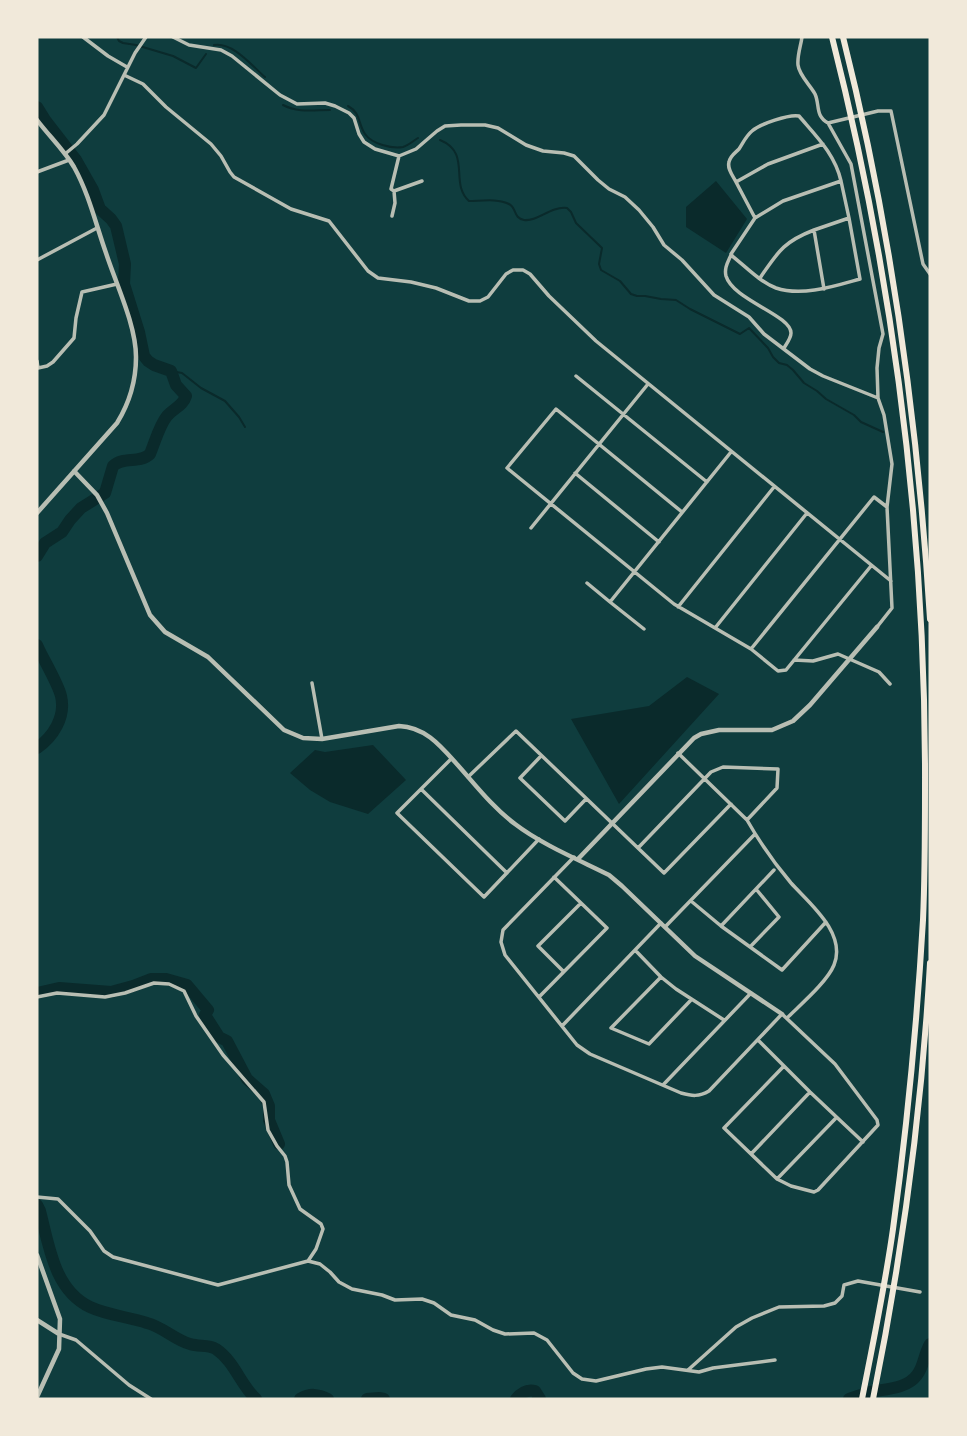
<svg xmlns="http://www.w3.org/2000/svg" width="967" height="1436" viewBox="0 0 967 1436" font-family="'Golos Text',sans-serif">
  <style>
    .water { fill: #0a2a2b }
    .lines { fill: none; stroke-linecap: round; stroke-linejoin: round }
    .stream { stroke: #0a2a2b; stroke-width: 2 }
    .river { stroke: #0a2a2b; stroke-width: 12 }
    .minor { stroke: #b8beb3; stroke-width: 3.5 }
    .tertiary { stroke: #b8beb3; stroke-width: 4.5 }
    .motorway { stroke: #f1e9da; stroke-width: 6 }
  </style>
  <rect width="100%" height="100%" fill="#0f3d3e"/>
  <!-- water -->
  <path class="water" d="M716 181 747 219 726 253 686 227V207Z
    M687 677 719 694 619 804 571 719 649 706Z
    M373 745 406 780 368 814 330 802 310 790 290 773 315 750 325 752Z"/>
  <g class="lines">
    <!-- stream -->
    <path class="stream" d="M117 37 119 41 123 43 136 45 173 56 196 68 206 54
      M214 45C233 42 251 65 265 77
      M283 105C298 113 314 110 330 110
      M348 106C361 113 358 124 365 134 372 144 392 149 403 147 409 145 413 141 418 138
      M440 140C472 153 449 183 469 201 480 201 498 198 509 204 517 208 513 218 524 220 538 222 550 206 567 208L571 212 576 223 602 248 599 264 601 270 620 281 631 294 637 296H645L661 299 676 300 690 309 740 334 749 328 768 348 773 357 779 363 787 365 793 370 804 383 817 391 826 399 854 415 861 422 883 432
      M171 371 182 373 201 388 225 401 239 417 245 427"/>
    <!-- river -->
    <path class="river" d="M37 107 45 120 76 160 93 190 100 209 111 219 116 226 125 264 124 284 139 332 144 356 148 361 154 365 171 371 176 385 186 396C183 406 174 408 167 416 159 426 155 442 150 454 140 464 123 456 113 466L105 493 81 508 70 520 62 532 45 543 37 556
      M37 645C43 659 58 683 61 696 66 717 53 737 37 748
      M37 993 59 988 111 992 133 986 151 979H166L187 985 208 1010 205 1015 219 1037 227 1041 247 1079 264 1094 269 1106V1120L279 1144
      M37 1205 40 1211C49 1245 54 1290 90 1307 107 1315 129 1317 147 1323 163 1327 175 1340 190 1344 199 1347 208 1344 216 1349 235 1362 240 1384 256 1399
      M300 1399C310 1393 318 1394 328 1399
      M367 1399 379 1398 384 1399
      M516 1399C521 1393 527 1389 535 1391L540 1399
      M849 1399C856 1397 863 1394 870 1392 885 1389 907 1389 917 1375 924 1366 924 1354 930 1344"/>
    <!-- minor -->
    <path class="minor" d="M83 37 108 56 127 67
      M173 37 189 45 221 50 232 56 280 95 297 104 325 103 335 106 349 113 354 118 359 134 364 142 375 149 399 156 416 149 437 131 445 126 461 125H485L498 128 526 145 543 151 564 153 574 156 598 180 609 189 625 197 639 210 653 227 664 245 682 260 714 295 749 317 764 334 810 369 823 376 878 398
      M802 37C801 45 797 56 798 65 799 75 810 85 815 94 820 105 815 116 828 123L851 164 883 334 879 348 877 368 878 398 884 415 892 464 887 507 892 608 877 627
      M124 75 143 84 166 107 211 144 221 156 230 172 234 177 291 209 329 221 368 271 378 278 411 282 436 288 469 301H480L488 297 506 274 513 270H523L530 274 549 296 596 341 891 581
      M828 123 878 111H891L923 264 930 274
      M823 144 768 164 736 182 755 218 783 201 841 181 849 218
      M65 154 77 144 104 115 135 53 146 37
      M37 172 69 160
      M736 182C733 176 727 169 729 162 730 156 735 153 739 149 743 143 746 136 752 131 760 124 789 114 799 116 816 136 835 154 841 181
      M394 191 422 181
      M392 216 395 203 394 191 391 189 399 156
      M731 254 755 218
      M37 260 97 228
      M760 278C778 252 783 242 814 230
      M784 348C787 343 791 338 791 333 791 315 733 300 726 276 724 268 728 262 731 255 745 266 760 282 776 288 802 297 835 286 860 279L849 218 814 230 824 289
      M37 361 38 368 47 366 53 362 74 338 76 318 82 292 117 284
      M576 376 707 482
      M575 473 659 542
      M682 512 556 409 507 468 674 604 751 649 778 671 786 670 871 566
      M531 528 648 384
      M587 583 610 602 731 452
      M610 602 644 629
      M678 607 774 487
      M715 628 807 513
      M751 649 874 497 887 507
      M794 660 813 661 838 654 879 672 890 684
      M312 683 322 739
      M678 753 747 820
      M541 756 520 778 565 821 586 799
      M451 759 397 813 484 897 539 839
      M468 777 516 731 664 873 731 804
      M421 789 507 873
      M638 848 711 772 723 767 778 769 777 788 747 820C759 841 775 864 791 883 809 903 847 933 834 965 827 982 801 1004 787 1018
      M574 857 503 930 501 942 505 955 577 1045 590 1054 681 1093C692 1096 699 1097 709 1091L782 1014 835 1064 877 1120 878 1125 818 1190 814 1192 791 1186 777 1179 724 1128 783 1067
      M691 901 721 926 782 970 826 922
      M721 926 774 870
      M665 927 755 834
      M750 947 779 917 756 889
      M635 950 661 977 676 989 724 1020
      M563 971 538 946 581 903
      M661 977 611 1028 649 1044 691 1000
      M37 997 57 993 105 997 125 993 154 983 169 984 184 991 196 1016 223 1055 264 1102 268 1130 277 1146 285 1156 287 1162 289 1185 300 1209 321 1224 323 1229 316 1249 308 1261
      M539 997 607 928 554 877
      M562 1026 661 923
      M758 1040 810 1092 863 1142
      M663 1085 751 993
      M751 1154 810 1092
      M777 1179 836 1118
      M37 1197 58 1199 90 1231 104 1251 113 1257 218 1285 308 1261 320 1264 330 1272 339 1282 352 1289 382 1295 395 1300 422 1299 434 1303 451 1315 475 1320 493 1330 505 1334 534 1333 547 1340 573 1373 582 1379 596 1381 646 1369 662 1367 699 1372 713 1368 775 1360
      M59 1334 76 1340 129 1385 151 1399
      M688 1370 736 1327 752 1318 779 1307 824 1306 835 1303 842 1296 844 1285 858 1281 920 1292"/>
    <!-- tertiary -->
    <path class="tertiary" d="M37 120C49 136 64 150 74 167 89 194 96 225 106 253 116 284 136 325 136 357 136 382 130 402 117 423L37 513
      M74 471 97 495 107 513 150 615 165 632 208 657 284 730 303 738 322 739 399 726C424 727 439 744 455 762 474 783 492 807 515 824 541 844 579 860 609 875L622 886 695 956 782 1014
      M578 859 694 738 701 734 719 730H772L793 721 810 705 877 627
      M37 1255 60 1319 59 1349 37 1397
      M37 1320 59 1334"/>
    <!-- motorway -->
    <path class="motorway" d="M832 37C894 282 926 536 925 789 925 832 925 876 923 920 917 1023 907 1127 893 1229 885 1286 873 1343 862 1399
      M843 37C891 228 918 423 930 619
      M873 1399C902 1256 922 1109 930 963"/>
  </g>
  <!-- border -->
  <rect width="967" height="1436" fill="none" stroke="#f1e9da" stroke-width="77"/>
</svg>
